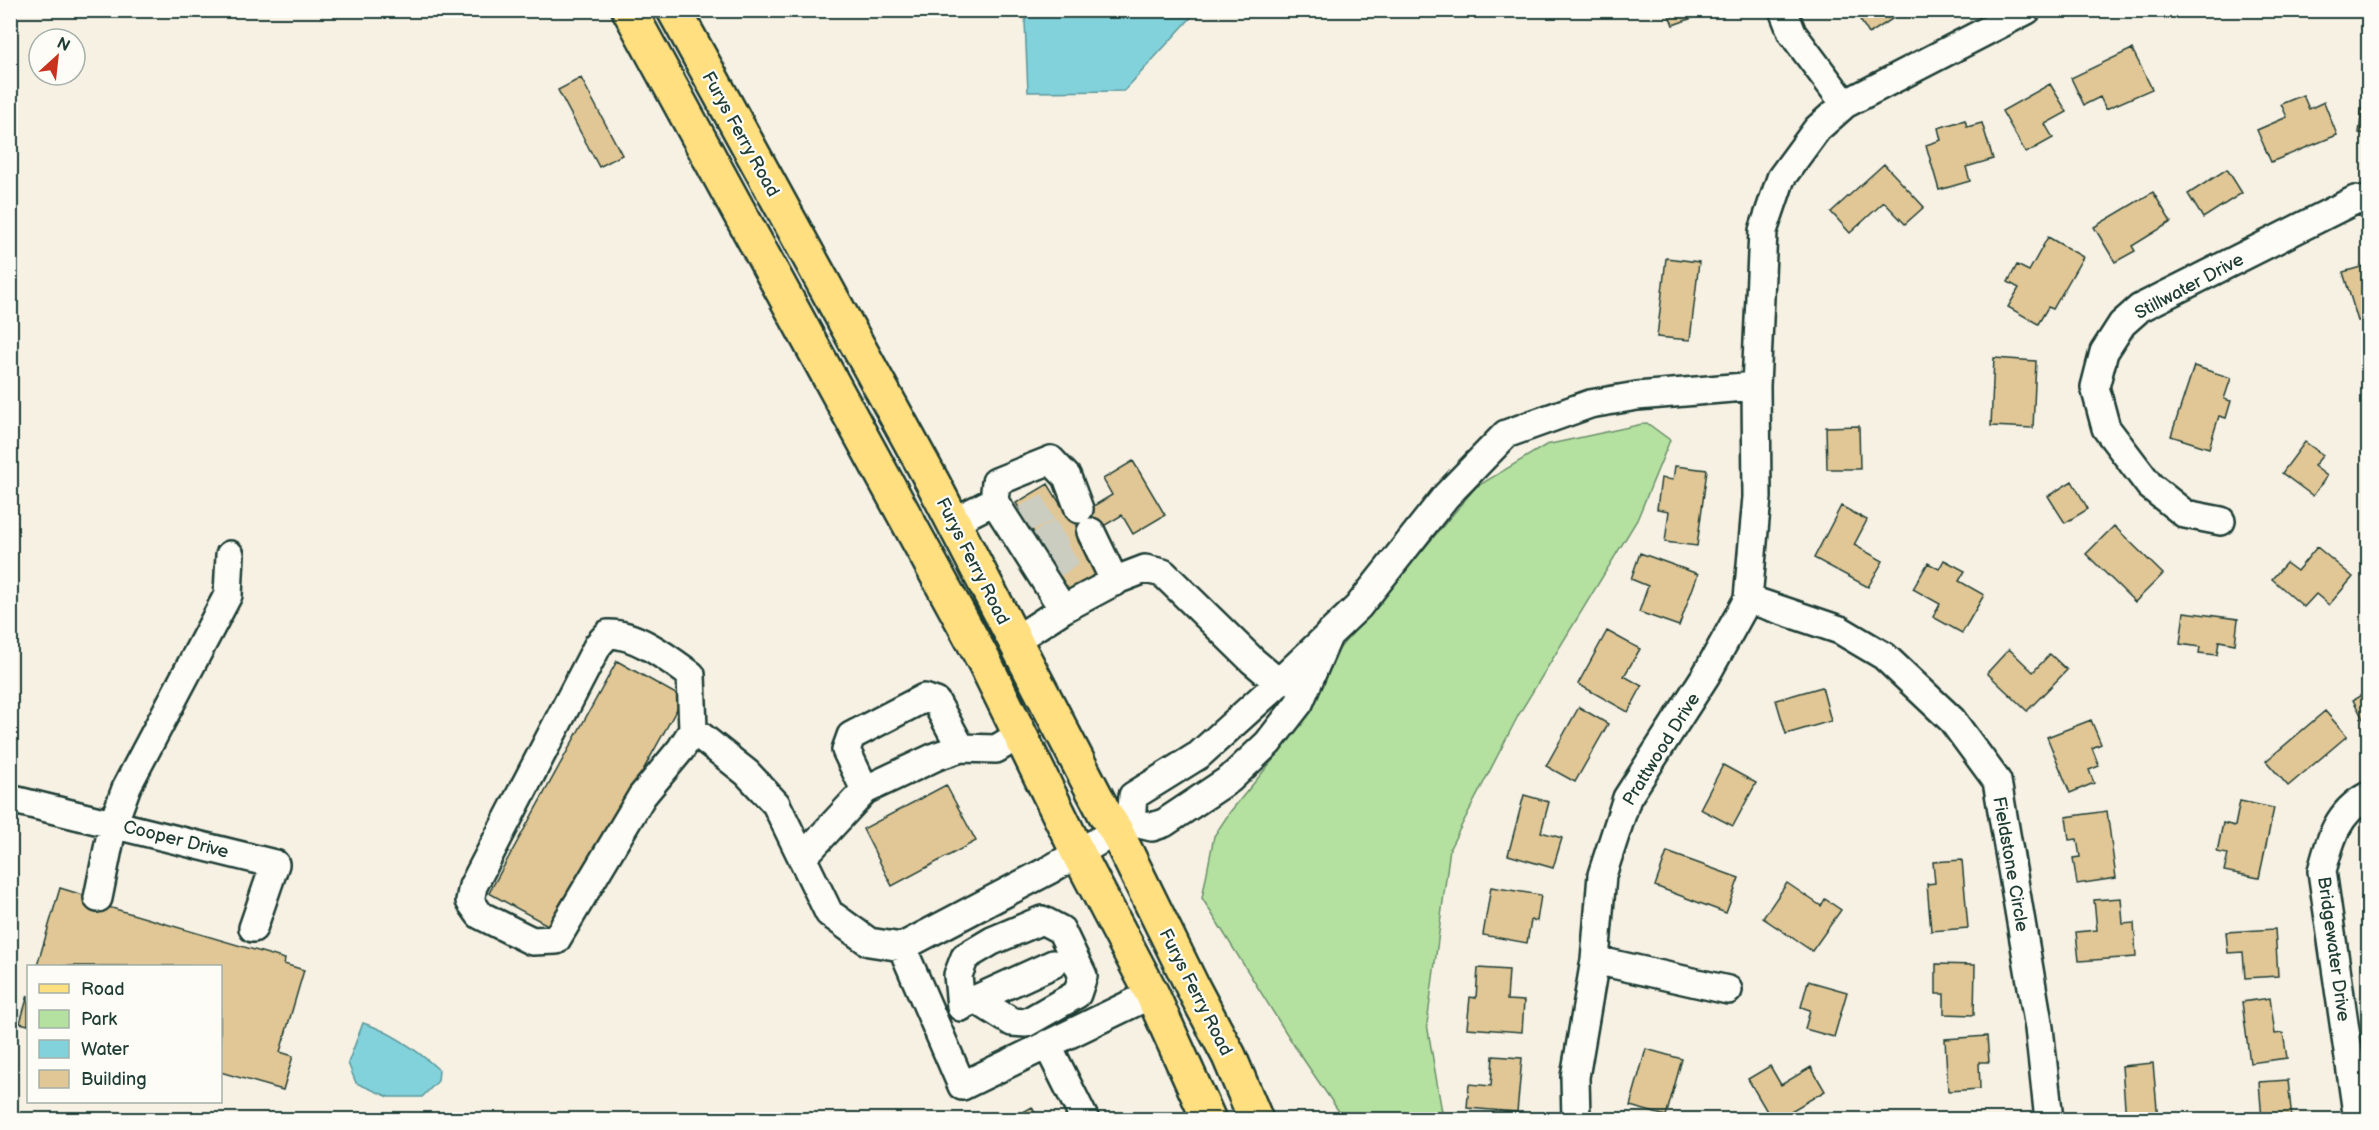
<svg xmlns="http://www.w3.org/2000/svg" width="2379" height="1130" viewBox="0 0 2379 1130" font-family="'Balsamiq Sans',sans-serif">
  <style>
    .green { fill: #b4e1a0; stroke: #6a8f6a; stroke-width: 1.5 }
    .water { fill: #82d2dc; stroke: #5a9699; stroke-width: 1.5 }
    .building { fill: #e1c796; stroke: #1f3d34; stroke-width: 1.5 }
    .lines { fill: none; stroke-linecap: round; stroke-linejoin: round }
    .minor-tunnel { stroke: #cccdc1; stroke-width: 27; stroke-dasharray: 27 14; stroke-linecap: butt }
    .minor-casing { stroke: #1f3d34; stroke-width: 32 }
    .major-casing { stroke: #1f3d34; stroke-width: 38 }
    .minor { stroke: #fdfcf7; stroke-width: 27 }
    .major { stroke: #ffdf80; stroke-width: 33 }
    .labels { text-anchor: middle; stroke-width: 4.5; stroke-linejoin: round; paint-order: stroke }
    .street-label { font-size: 18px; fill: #1f3d34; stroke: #fdfcf7 }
  </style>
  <rect width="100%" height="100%" fill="#f7f1e4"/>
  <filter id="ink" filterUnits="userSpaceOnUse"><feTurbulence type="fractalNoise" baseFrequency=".0167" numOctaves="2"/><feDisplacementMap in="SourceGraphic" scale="12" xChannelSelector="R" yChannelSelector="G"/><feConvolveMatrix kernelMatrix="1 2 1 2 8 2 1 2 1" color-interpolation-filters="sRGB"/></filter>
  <g filter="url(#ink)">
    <!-- green -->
    <path class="green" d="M1647 423 1670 440 1637 520 1519 714 1450 848 1427 1024 1443 1118 1344 1119 1295 1047 1202 898 1214 836 1230 812 1281 750 1322 669 1476 487 1546 445Z"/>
    <!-- water -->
    <path class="water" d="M1029 11V10L1197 11 1124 91 1028 92 1025 21Z
      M363 1023C392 1032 416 1049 439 1070L438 1081 422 1097H389L356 1083 348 1063Z"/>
    <!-- building -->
    <path class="building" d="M1667 10H1705L1706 13 1673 25Z
      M1854 10H1906L1869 34Z
      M2132 49 2152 89 2106 109 2100 97 2084 105 2071 78Z
      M581 78 622 155 599 167 558 90Z
      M2050 84 2067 112 2045 124 2053 138 2026 153 2002 111Z
      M2364 93 2368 94V134L2359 133Z
      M2303 95 2309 109 2324 102 2337 135 2271 162 2257 130 2287 117 2281 104Z
      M1965 120 1967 127 1982 123 1993 159 1966 167 1970 181 1939 190 1926 145 1941 140 1938 128Z
      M1884 164 1924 207 1905 224 1884 202 1850 233 1831 212Z
      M2227 169 2242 193 2203 218 2188 194Z
      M2153 192 2171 222 2132 246 2135 251 2115 262 2094 227Z
      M2048 237 2083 257 2053 309 2048 307 2038 324 2008 307 2019 288 2008 282 2017 265 2029 271Z
      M1666 258 1699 262 1690 340 1657 337Z
      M2368 265V318L2358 321 2343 272Z
      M1994 358 2036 361 2033 428 1991 426Z
      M2194 366 2231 378 2224 399 2231 401 2226 418 2219 416 2209 448 2171 436Z
      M1859 426 1860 469H1827L1826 427Z
      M2305 442 2323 455 2314 466 2327 476 2313 496 2282 473Z
      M1133 461 1165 515 1133 534 1122 515 1078 541 1099 576 1070 593 1016 503 1048 484 1070 520 1112 495 1103 479Z
      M1675 466 1707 470 1697 546 1665 542 1669 511 1657 509 1661 478 1673 480Z
      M2072 481 2088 509 2065 523 2048 496Z
      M1841 506 1867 520 1854 545 1883 561 1868 587 1814 558Z
      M2114 526 2163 574 2135 602 2086 554Z
      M2317 547 2353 577 2329 605 2316 594 2304 607 2272 579 2286 563 2297 571Z
      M1640 553 1698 574 1679 626 1639 612 1648 586 1631 579Z
      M1944 560 1965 571 1959 581 1984 595 1962 633 1933 617 1940 604 1913 589 1928 563 1939 569Z
      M2184 612 2238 619 2235 644 2219 641 2217 655 2199 653 2200 647 2180 644Z
      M1607 631 1640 649 1624 676 1642 686 1628 712 1578 684Z
      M2009 649 2033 672 2050 654 2067 670 2027 711 1987 673Z
      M617 661 683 698 555 929 489 893Z
      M1822 687 1831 721 1786 734 1776 700Z
      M2368 691V728L2353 700Z
      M1579 707 1608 724 1575 782 1546 766Z
      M2325 711 2347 736 2288 786 2266 761Z
      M2091 720 2101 744 2092 748 2099 766 2089 770 2094 783 2070 793 2047 737Z
      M1723 765 1756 783 1733 826 1700 809Z
      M946 785 976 841 892 886 863 829Z
      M1524 795 1549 802 1541 832 1562 838 1553 868 1508 855Z
      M2240 801 2274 808 2259 878 2224 871 2228 854 2217 852 2223 823 2235 826Z
      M2107 811 2116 878 2077 884 2073 858 2080 857 2077 839 2069 840 2066 817Z
      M1667 852 1739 878 1726 913 1655 886Z
      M1962 860 1968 928 1931 931 1927 884 1935 883 1933 862Z
      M1787 883 1821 906 1825 899 1841 910 1812 951 1763 918Z
      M1491 887 1541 895 1537 921 1531 920 1527 943 1483 935Z
      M60 888 106 902 105 906 285 959 284 964 304 970 280 1052 293 1056 283 1090 220 1072V966H37Z
      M2121 898 2123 924 2134 923 2136 957 2079 961 2076 932 2097 930 2094 900Z
      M2275 929 2278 976 2245 978 2243 952 2228 953 2226 932Z
      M1936 964 1975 965 1974 1015 1944 1014V994H1936Z
      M1478 968 1509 970 1507 1000 1524 1001 1522 1032 1467 1028 1470 997 1476 998Z
      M1808 981 1847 992 1834 1037 1805 1029 1810 1010 1801 1007Z
      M28 995V1025L20 1023Z
      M2270 998 2275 1034 2283 1033 2287 1058 2250 1063 2242 1002Z
      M1987 1036 1989 1062H1979L1980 1089 1948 1091 1945 1039Z
      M1646 1049 1682 1059 1666 1116 1630 1106Z
      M1493 1056 1522 1058 1517 1112 1467 1108 1469 1084 1491 1086Z
      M2153 1063 2158 1120H2126L2122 1066Z
      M1770 1066 1781 1085 1811 1067 1825 1091 1776 1120H1772L1748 1079Z
      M2288 1080 2292 1120H2262L2259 1082Z
      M1032 1107 1039 1120H1009Z"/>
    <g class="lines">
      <!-- minor-tunnel -->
      <path class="minor-tunnel" d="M1024 519 1056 504
        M1039 545 1084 518
        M1050 567 1079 548"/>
      <!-- minor casing -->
      <g class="minor-casing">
        <path id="minor" d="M1783 10 1792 33 1845 104
          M1756 386 1763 231 1781 178 1817 129 1845 104 2027 10
          M1079 509 1067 477 1051 460 996 482 994 501 1063 609 1119 579 1145 569 1163 573 1253 661 1279 683
          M2221 521 2185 514 2150 486 2106 428 2095 387 2104 352 2122 324 2140 308 2355 200 2368 202
          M953 522 994 501
          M1091 532 1115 582
          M1748 599 1840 630 1884 656 1952 720 1997 781 2039 1028 2049 1120
          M1014 641 1063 609
          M693 730 691 675C669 659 636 633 608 634L598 645 473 886 470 901 480 915 532 941 556 940 642 796 681 749 693 730 747 773 776 804 829 913 869 942 902 947 1051 869 1131 822 1152 827 1164 823 1230 779 1268 743 1299 703 1329 634
          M865 790 937 756 961 748
          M10 799 275 864 253 928
          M1131 822 1133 796 1199 755 1273 688 1358 607 1446 496 1506 434 1590 404 1637 396 1756 386 1757 497 1748 599 1706 675 1627 798 1602 875 1595 960 1575 1077 1576 1120
          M802 858 865 790 846 750 851 736 924 698 936 702 961 748 996 749 1021 734
          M98 898 113 824 127 786 228 595 230 555
          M902 947 962 1086 1152 994
          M1595 960 1728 990
          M963 1005 1053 964
          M961 1007 958 975 965 957 992 941 1042 920 1061 930 1083 976 1077 994 1026 1023 1012 1022 977 1000
          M1047 1044 1085 1120
          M2358 1120 2322 871C2330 840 2337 812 2368 796"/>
      </g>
      <!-- major casing -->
      <g class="major-casing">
        <path id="major" d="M629 10 985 663 1078 853 1152 994 1209 1120
          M674 10 933 483 1104 812 1116 831 1193 988 1229 1056 1256 1120"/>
      </g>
      <!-- minor -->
      <use href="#minor" class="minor"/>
      <!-- major -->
      <use href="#major" class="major"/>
    </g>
  </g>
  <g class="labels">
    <!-- street labels -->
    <g class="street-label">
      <text transform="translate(741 134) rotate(61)" y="6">Furys Ferry Road</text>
      <text transform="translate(2189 286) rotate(-28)" y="6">Stillwater Drive</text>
      <text transform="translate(973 561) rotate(63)" y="6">Furys Ferry Road</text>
      <text transform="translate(1661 749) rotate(-58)" y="6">Prattwood Drive</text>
      <text transform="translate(176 839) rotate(14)" y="6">Cooper Drive</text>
      <text transform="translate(2011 864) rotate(80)" y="6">Fieldstone Circle</text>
      <text transform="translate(2334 949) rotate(82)" y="6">Bridgewater Drive</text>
      <text transform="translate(1196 992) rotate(63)" y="6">Furys Ferry Road</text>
    </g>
  </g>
  <!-- margin -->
  <rect width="2379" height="1130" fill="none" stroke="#fdfcf7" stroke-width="36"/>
  <rect x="18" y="18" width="2343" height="1094" fill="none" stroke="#1f3d34" stroke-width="2" filter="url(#ink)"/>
  <!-- legend -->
  <rect x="27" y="965" width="195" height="138" fill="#fdfcf7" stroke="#a4b0a9" stroke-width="1.5"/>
  <rect x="39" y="984" width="30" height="9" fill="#ffdf80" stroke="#a4b0a9" stroke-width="1.5"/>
  <text x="81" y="995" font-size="18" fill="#1f3d34">Road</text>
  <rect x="39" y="1010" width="30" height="18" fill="#b4e1a0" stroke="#a4b0a9" stroke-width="1.5"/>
  <text x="81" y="1025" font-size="18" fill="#1f3d34">Park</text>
  <rect x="39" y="1040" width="30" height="18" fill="#82d2dc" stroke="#a4b0a9" stroke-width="1.5"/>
  <text x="81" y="1055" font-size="18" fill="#1f3d34">Water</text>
  <rect x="39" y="1070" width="30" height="18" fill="#e1c796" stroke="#a4b0a9" stroke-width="1.5"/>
  <text x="81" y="1085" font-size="18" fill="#1f3d34">Building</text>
  <!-- north arrow -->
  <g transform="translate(57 57) rotate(27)"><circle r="28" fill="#fdfcf7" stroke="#a4b0a9" stroke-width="1.5"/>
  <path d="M0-4.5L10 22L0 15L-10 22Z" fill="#c8321e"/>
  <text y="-9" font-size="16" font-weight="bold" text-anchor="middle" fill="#1f3d34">N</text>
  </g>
</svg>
